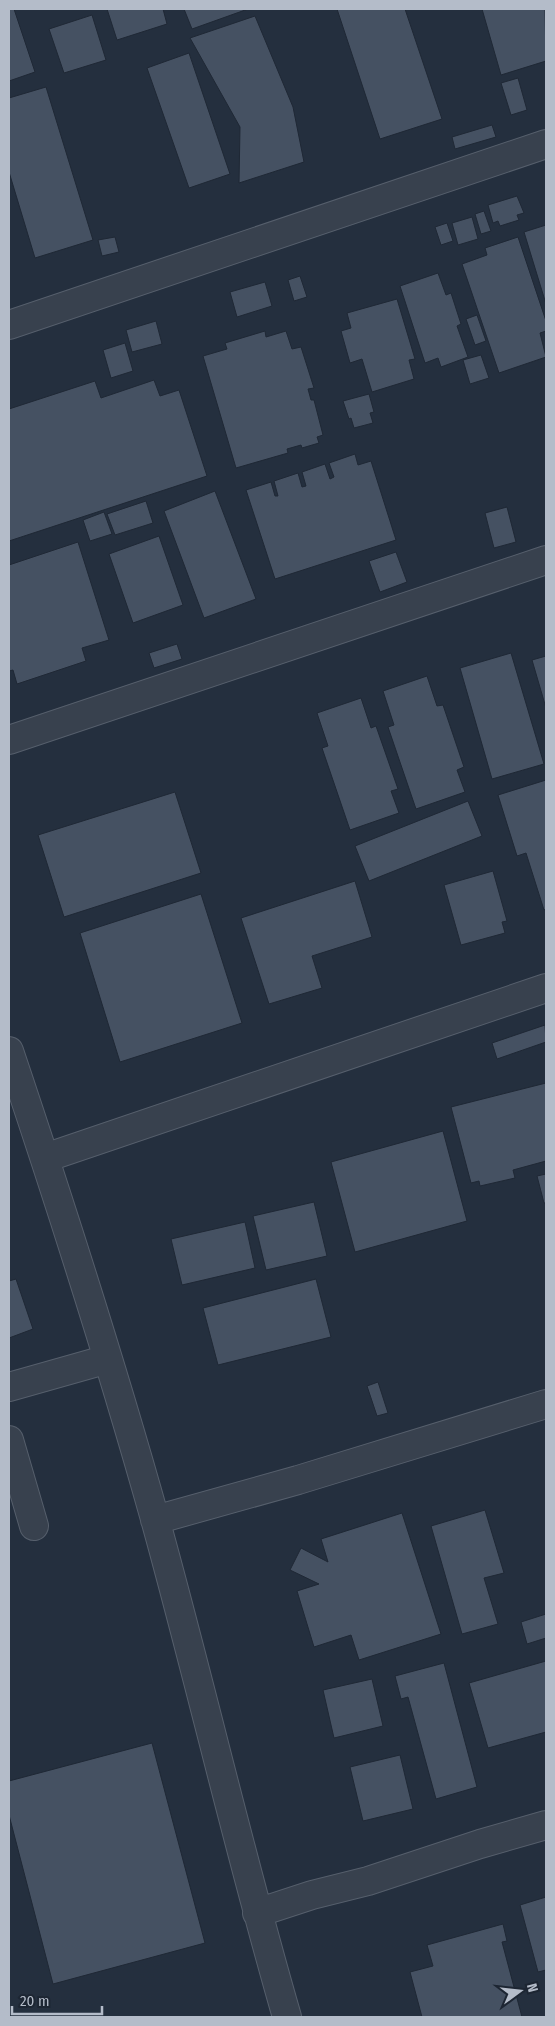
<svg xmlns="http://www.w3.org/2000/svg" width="555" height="2026" viewBox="0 0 555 2026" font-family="'Fira Sans Condensed',sans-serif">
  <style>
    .building { fill: #455162; stroke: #1f2835 }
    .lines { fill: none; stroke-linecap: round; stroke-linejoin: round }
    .minor-casing { stroke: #565f6c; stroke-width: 30 }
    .minor { stroke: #38414e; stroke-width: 28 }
  </style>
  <rect width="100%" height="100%" fill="#242f3e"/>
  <!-- building -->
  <path class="building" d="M9 9H14L35 72 9 81Z
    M107 9H163L167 24 117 40Z
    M184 9H248L192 29Z
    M337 9H405L442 119 380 139Z
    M482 9H545L546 61 501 75Z
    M92 15 106 60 64 73 49 29Z
    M255 16 293 107 304 162 239 183 240 127 190 38Z
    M189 53 230 174 189 188 147 68Z
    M518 78 527 110 511 115 501 83Z
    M46 87 93 240 35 258 9 172V98Z
    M492 125 496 137 455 149 452 137Z
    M517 196 524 213 517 215 519 220 500 226 498 221 493 223 488 205Z
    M484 211 491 231 481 234 475 214Z
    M472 217 478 239 458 245 452 223Z
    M447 223 453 241 441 245 435 227Z
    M546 225V304L524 232Z
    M115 237 119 252 102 256 98 240Z
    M518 237 546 321V331L540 333 546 357 499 373 462 264 487 255 485 248Z
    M438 273 446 295 451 293 461 324 457 326 468 357 441 367 438 358 425 363 400 286Z
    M300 276 307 297 294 301 288 280Z
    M265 282 272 306 237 317 230 292Z
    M397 299 415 359 409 360 414 379 372 392 362 359 350 363 341 331 351 328 347 313Z
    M477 315 486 341 475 345 466 319Z
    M156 321 162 344 132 352 126 330Z
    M265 331 266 337 286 331 292 349 301 347 314 388 308 389 311 400H314L323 435 317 437 319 443 302 448 301 445 287 449 288 453 236 468 203 356 227 349 225 343Z
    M125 343 133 371 111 378 103 350Z
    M481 355 489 378 470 384 463 360Z
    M154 380 160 396 179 390 207 476 9 541V409L95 381 101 398Z
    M369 394 374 412 370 413 373 423 354 428 351 418 349 419 343 401Z
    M355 454 358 465 371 461 396 540 275 579 246 490 271 482 275 496H278L274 481 298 473 302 487 306 486 302 472 325 464 330 479 334 477 329 463Z
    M215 491 256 599 204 618 164 511Z
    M146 501 153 523 115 535 107 514Z
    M507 507 516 542 494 548 485 513Z
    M104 512 112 534 90 541 83 520Z
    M159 536 183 605 133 623 109 554Z
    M78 542 109 640 82 648 86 661 17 684 13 670 9 671V565Z
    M396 552 407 582 380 592 369 561Z
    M177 644 182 659 154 668 149 653Z
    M511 653 544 764 492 779 460 668Z
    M546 656V708L532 660Z
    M427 676 437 706 443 705 464 767 457 770 465 792 416 809 388 727 394 725 383 691Z
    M361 698 371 728 376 726 398 789 391 791 399 813 350 830 322 748 328 746 317 713Z
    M546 780V909L544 910 526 853 517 856 498 795Z
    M175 792 201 873 64 917 38 835Z
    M468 801 482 836 369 881 355 846Z
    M493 871 507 921 502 922 505 933 461 945 444 885Z
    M355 881 372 937 312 956 322 988 269 1004 241 918Z
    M201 894 242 1023 120 1062 80 933Z
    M545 1025 546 1042 497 1059 492 1043Z
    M546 1083V1161L513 1170 515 1178 480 1186 479 1181 471 1183 451 1107Z
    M443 1131 467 1221 355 1252 331 1162Z
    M546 1174V1203H544L537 1176Z
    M314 1202 327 1256 266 1270 253 1216Z
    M245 1222 255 1268 182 1285 171 1239Z
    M16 1279 33 1329 9 1338V1281Z
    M316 1279 331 1337 218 1365 203 1308Z
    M378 1382 388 1413 377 1416 367 1386Z
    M485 1510 504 1573 484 1578 498 1624 462 1634 431 1526Z
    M402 1513 441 1634 359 1660 351 1635 314 1647 297 1591 319 1584 290 1570 301 1548 328 1562 321 1539Z
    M546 1614V1638L527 1644 521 1622Z
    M546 1661V1732L488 1748 469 1683Z
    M444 1663 477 1787 436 1799 408 1697 401 1699 395 1676Z
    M372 1679 383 1726 334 1738 323 1690Z
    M152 1743 205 1943 53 1984 9 1815V1781Z
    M400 1755 413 1809 363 1821 350 1767Z
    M546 1897V1970L538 1972 520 1905Z
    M503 1924 507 1941 502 1942 522 2017H422L410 1972 433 1966 427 1945Z"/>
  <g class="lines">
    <!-- minor casing -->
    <g class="minor-casing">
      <path id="minor" d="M9 325 546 144
        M9 740 546 560
        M9 1051C61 1206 111 1362 155 1519 201 1685 239 1852 287 2017
        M45 1158 546 988
        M9 1387 108 1359
        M9 1440 34 1526
        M155 1520 298 1480 546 1404
        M257 1913 312 1895 368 1881 480 1844 546 1825"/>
    </g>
    <!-- minor -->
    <use href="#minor" class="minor"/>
  </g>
  <!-- border -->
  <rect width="555" height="2026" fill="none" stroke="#b4bcc9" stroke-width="20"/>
  <!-- north arrow -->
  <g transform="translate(520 1991) rotate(75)" stroke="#1d2633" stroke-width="4" paint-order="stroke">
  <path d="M0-4L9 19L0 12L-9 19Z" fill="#b4bcc9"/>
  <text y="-8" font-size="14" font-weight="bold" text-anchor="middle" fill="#b4bcc9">N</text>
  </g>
  <!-- scale -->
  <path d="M12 2006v8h90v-8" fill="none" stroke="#b4bcc9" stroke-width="2.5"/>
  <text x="20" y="2006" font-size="15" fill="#b4bcc9" stroke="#1d2633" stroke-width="4" paint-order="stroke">20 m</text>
</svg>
